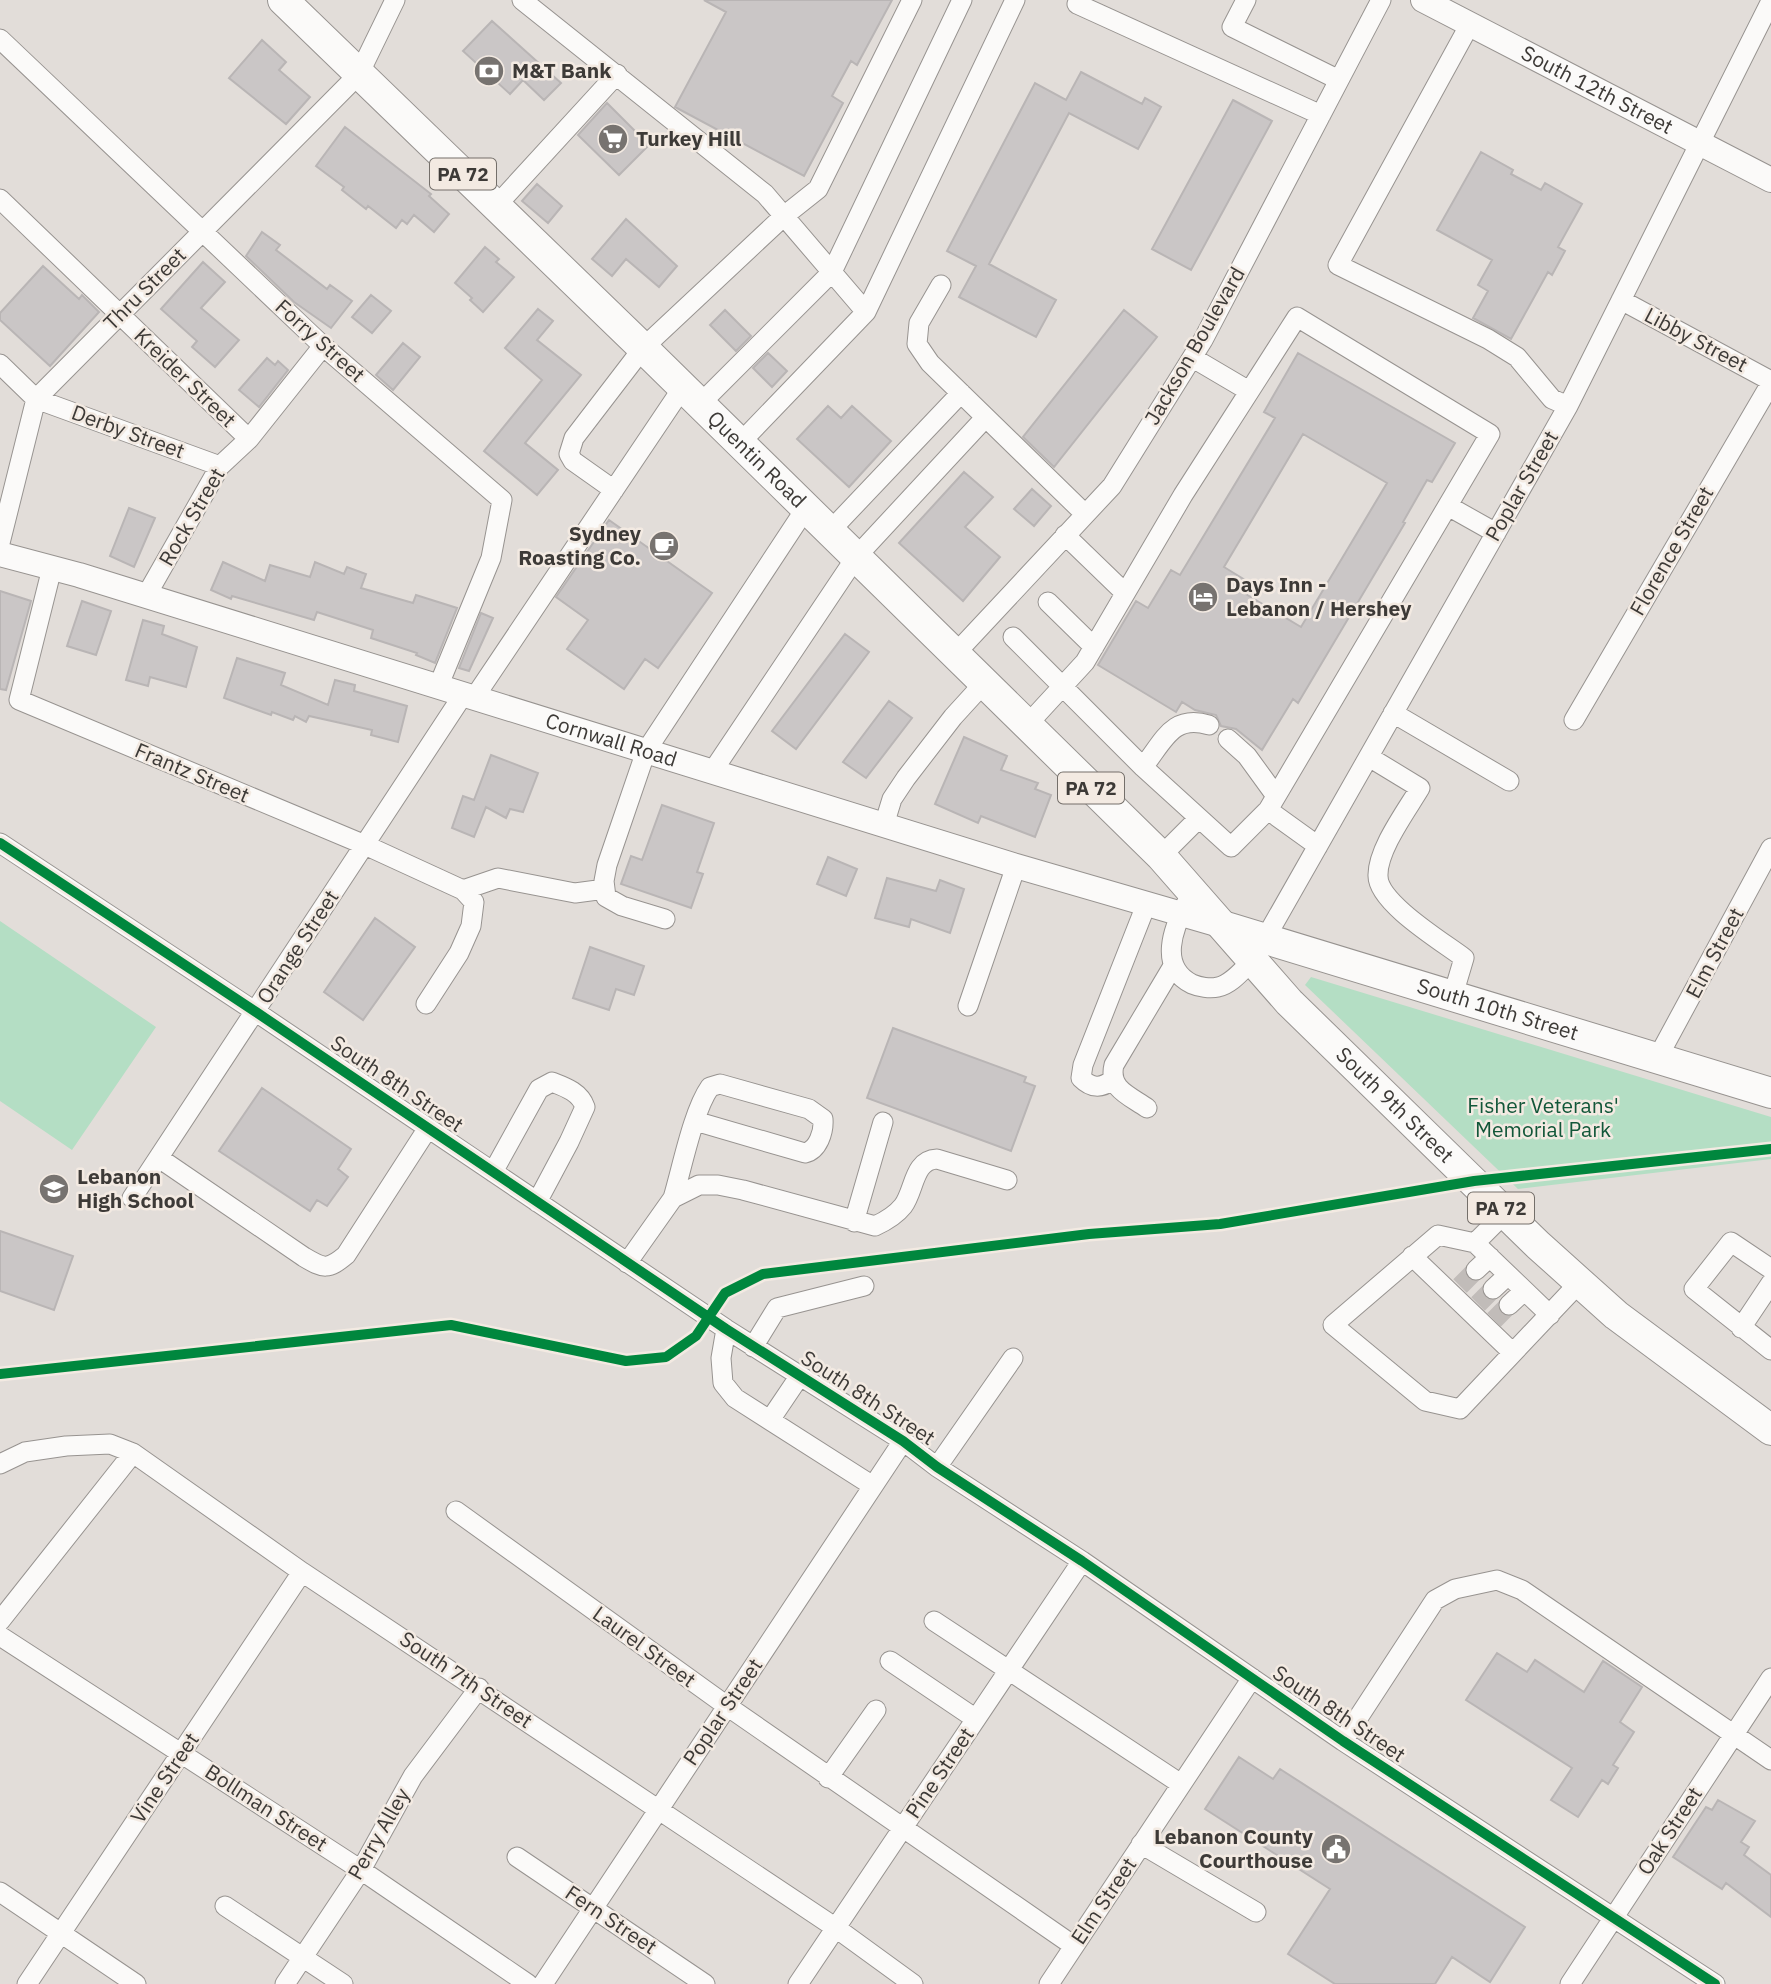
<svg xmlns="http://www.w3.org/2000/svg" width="1771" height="1984" viewBox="0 0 1771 1984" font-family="'IBM Plex Sans',sans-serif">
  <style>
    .green { fill: #b4dec4 }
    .building { fill: #cac6c6; stroke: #b9b5b5; stroke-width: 2; fill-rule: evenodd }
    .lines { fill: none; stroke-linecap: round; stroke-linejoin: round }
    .minor-tunnel { stroke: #c1bcb9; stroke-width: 19; stroke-dasharray: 19 10; stroke-linecap: butt }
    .minor-casing { stroke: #979390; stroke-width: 21 }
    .major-casing { stroke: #979390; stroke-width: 26 }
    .highway-casing { stroke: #979390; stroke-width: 32 }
    .minor { stroke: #fbfaf9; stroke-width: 19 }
    .major { stroke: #fbfaf9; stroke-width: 24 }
    .highway { stroke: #fbfaf9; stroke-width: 30 }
    .cycleway-casing { stroke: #f3eae2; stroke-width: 15 }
    .cycleway { stroke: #00873e; stroke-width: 10 }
    .labels { text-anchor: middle; stroke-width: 5; stroke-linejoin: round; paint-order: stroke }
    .shield { fill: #f3eae2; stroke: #746f6a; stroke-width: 2 }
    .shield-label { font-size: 19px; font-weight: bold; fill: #3d3a37 }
    .poi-label { font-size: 21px; font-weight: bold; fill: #3d3a37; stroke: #f3eae2; text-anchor: start }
    .street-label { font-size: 21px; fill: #3d3a37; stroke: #f3eae2 }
    .park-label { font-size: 21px; fill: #125739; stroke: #f3eae2 }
  </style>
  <rect width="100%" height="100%" fill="#e2ddd9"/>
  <!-- green -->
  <path class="green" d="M0 921 156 1027 72 1150 0 1101Z
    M1311 977 1771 1117V1159L1518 1189 1305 985Z"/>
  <!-- building -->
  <path class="building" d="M704 0H892L857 65 851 61 832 96 843 103 804 176 675 107 726 12Z
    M492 21 561 83 544 100 523 80 510 94 463 51Z
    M262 40 286 62 279 70 310 97 286 124 229 78Z
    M1081 72 1142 104 1145 98 1161 107 1138 149 1069 113 989 264 1056 300 1036 337 959 297 976 266 947 251 1035 83 1066 100Z
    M1233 100 1272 121 1191 270 1152 249Z
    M607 103 649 145 619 175 578 135Z
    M345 127 431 194 429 196 449 214 434 232 414 215 407 224 402 220 396 228 368 206 366 209 342 190 344 187 316 166Z
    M1481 152 1513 170 1511 174 1541 190 1545 183 1582 204 1558 247 1565 251 1552 275 1548 272 1511 339 1473 318 1488 291 1478 285 1492 260 1437 230Z
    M537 184 562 206 548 223 522 201Z
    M626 219 677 266 659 287 626 259 612 276 592 259Z
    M262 232 280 245 276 250 327 289 330 285 352 301 331 328 294 302 246 256Z
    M485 247 499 259 496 262 514 277 483 312 470 300 472 298 455 283Z
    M203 262 225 282 201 308 239 340 215 367 192 347 197 341 161 309Z
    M43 266 79 299 82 295 99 312 50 366 0 320V313Z
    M371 295 391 311 372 333 352 317Z
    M538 309 553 321 537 340 581 375 525 443 558 470 537 495 484 451 542 380 505 348Z
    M725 310 751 336 736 351 710 325Z
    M1124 310 1157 337 1054 467 1023 437Z
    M403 343 420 357 393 390 376 375Z
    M768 353 787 371 772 387 753 368Z
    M1298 353 1455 443 1432 482 1427 480 1403 522 1405 523 1298 703 1293 699 1262 750 1236 729 1221 726 1216 715 1195 710 1182 702 1176 712 1098 665 1136 601 1148 608 1171 570 1180 575 1275 418 1264 412ZM1303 434 1387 483 1301 627 1244 593 1250 583 1224 567Z
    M267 358 275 365 278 361 288 370 259 407 239 390Z
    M828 406 841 418 852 406 891 441 849 487 797 439Z
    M964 472 993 497 965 527 1000 557 963 601 899 543Z
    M1032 489 1051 506 1034 526 1014 509Z
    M129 508 155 518 134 567 110 556Z
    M609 520 712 593 658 668 645 659 624 689 567 649 588 620 556 597Z
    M223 562 265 581 270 565 310 577 315 562 344 574 347 567 366 574 361 588 413 603 416 595 457 608 435 663 416 655 417 653 371 638 373 630 317 612 314 620 232 596 231 599 211 590Z
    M0 591 31 601 6 690 0 689Z
    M82 601 111 611 96 655 67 646Z
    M481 613 493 618 469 671 459 668Z
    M143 620 164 626 162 634 197 647 186 687 150 677 148 686 126 680Z
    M845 634 869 652 796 749 772 731Z
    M237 658 285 673 281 685 328 705 335 680 355 685 354 691 407 706 398 742 371 735 372 730 309 716 306 722 295 716 293 720 272 712 271 715 224 698Z
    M889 701 912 718 866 778 843 762Z
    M964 737 1007 756 1001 770 1038 783 1035 789 1051 795 1035 837 981 816 978 823 935 804Z
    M491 755 538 773 523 812 510 809 506 818 486 807 474 837 452 828 463 796 474 800Z
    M662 805 714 823 697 872 703 874 691 908 621 884 631 856 642 860Z
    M828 857 857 869 846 896 817 884Z
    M887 878 936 891 940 880 964 889 950 933 911 919 909 927 875 918Z
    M375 918 415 947 363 1020 324 992Z
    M590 947 644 966 634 995 616 989 609 1010 573 998Z
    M893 1028 1026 1077 1024 1082 1035 1086 1011 1151 867 1098Z
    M262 1088 351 1149 338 1169 348 1177 327 1206 317 1200 310 1211 219 1151Z
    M0 1231 73 1256 54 1310 0 1291Z
    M1497 1653 1527 1672 1535 1660 1584 1692 1603 1661 1642 1687 1620 1722 1634 1732 1613 1765 1618 1768 1608 1784 1602 1780 1578 1817 1551 1800 1572 1768 1466 1700Z
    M1239 1757 1273 1779 1280 1769 1525 1927 1490 1982 1452 1957 1435 1984H1335L1288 1954 1330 1889 1205 1809Z
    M1718 1800 1755 1821 1741 1842 1749 1847 1744 1855 1771 1875V1917L1726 1883 1722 1889 1673 1857 1706 1807 1712 1810Z"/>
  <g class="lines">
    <!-- minor-tunnel -->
    <path class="minor-tunnel" d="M1460 1286 1476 1270
      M1478 1304 1493 1289
      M1494 1320 1509 1305"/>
    <!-- minor casing -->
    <g class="minor-casing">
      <path id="minor" d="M522 0 765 194 866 312
        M1079 0 1077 4 1321 115
        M1246 0 1232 27 1339 80
        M1470 24 1338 265 1488 339 1517 357 1552 399 1568 406
        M0 39 323 346 502 500 491 558 438 687
        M0 199 249 439
        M496 206 617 74
        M941 285 919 323 917 344 930 363 1085 514
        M1621 300 1771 381
        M1193 358 1249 391
        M0 364 36 399 220 466
        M700 404 832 272 962 0
        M740 443 866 312 1015 0
        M614 490 573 461 569 454 574 438 643 348 784 216 818 189 912 0
        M1448 506 1496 533
        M830 531 961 393
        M1065 535 1125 593
        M0 543 36 399 359 74 395 0
        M52 568 19 700 365 845 463 890 474 902 471 926 459 953 426 1004
        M146 596 220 466 249 439 323 346
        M1048 602 1094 647
        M1013 637 1143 767 1231 847 1268 810
        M955 654 1112 486 1203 340 1381 0
        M474 698 683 387
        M1393 713 1509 781
        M1574 720 1771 383
        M1027 725 1085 662 1183 495 1297 317 1490 434 1268 810 1318 846
        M1228 739 1247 756 1276 796
        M1369 757 1420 788C1407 810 1377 850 1378 876 1378 903 1443 942 1464 958L1453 995
        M1143 767C1164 741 1172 714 1209 725
        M712 772 856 557 985 418
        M884 825 892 799 906 778 953 717 984 683
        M0 843 256 1012 726 1329 903 1441 937 1467 1082 1561 1343 1741 1715 1984
        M1161 856 1199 818
        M463 890 498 878 575 893 605 889
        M1187 902C1173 928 1158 967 1192 984 1199 987 1210 989 1218 987 1232 984 1243 969 1253 960L1568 406 1771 1
        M665 919 622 906 606 897 604 881 607 865 646 751 806 508
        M968 1006 1016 866
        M1658 1057 1771 848
        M1112 1080C1101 1089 1091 1088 1081 1078L1083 1065 1146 905
        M1147 1108C1130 1096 1108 1089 1114 1065L1173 966
        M159 1158 304 1257C324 1269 328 1270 346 1255L428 1128
        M493 1172 539 1089 552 1082C565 1087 580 1092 585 1107L569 1142 537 1202
        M132 1198 463 695
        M673 1198C682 1168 693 1111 710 1087L720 1084 809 1109 823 1119C824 1132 818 1150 805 1153L695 1121
        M854 1222 883 1122
        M1475 1243 1506 1212
        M1412 1256 1513 1353
        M627 1263 673 1198 699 1185H718L743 1190 875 1226C886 1221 895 1216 903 1206 915 1190 913 1160 937 1159L1007 1180
        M1771 1269 1731 1242 1694 1289 1771 1350
        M1476 1270 1490 1257
        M1493 1289 1508 1275
        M1509 1305 1524 1291
        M1550 1315 1475 1243 1438 1235 1333 1325 1425 1401 1460 1409 1580 1282
        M1741 1328 1771 1283
        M726 1329 721 1358 723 1383 735 1398 873 1486
        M753 1347 777 1308 864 1286
        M770 1420 799 1377
        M0 1464 25 1452 66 1446 110 1444 133 1453 302 1572 836 1928 913 1984
        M937 1467 1013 1358
        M456 1511 727 1706 1074 1946
        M0 1621 133 1453
        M934 1621 1181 1784
        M0 1636 361 1870 528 1984
        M890 1661 976 1719
        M1343 1741 1435 1600 1455 1589 1497 1580 1522 1590 1771 1760
        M828 1778 876 1710
        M1141 1844 1256 1912
        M517 1857 705 1984
        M0 1892 136 1984
        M225 1906 343 1984
        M27 1984 302 1572
        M285 1984 361 1870 413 1776 479 1688
        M543 1984 903 1441
        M798 1984 1082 1561
        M1049 1984 1252 1678
        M1570 1984 1771 1678"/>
    </g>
    <!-- major casing -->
    <g class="major-casing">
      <g id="major">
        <path id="s1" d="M1423 0 1771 180"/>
        <path id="s2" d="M0 554 79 575 1016 866 1223 926"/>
      </g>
    </g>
    <!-- highway casing -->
    <g class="highway-casing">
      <g id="highway">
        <path id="s3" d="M283 0 643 348 1161 856 1289 1002 1538 1245 1616 1315 1771 1430"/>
        <path id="s4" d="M1223 926 1771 1093"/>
      </g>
    </g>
    <!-- minor -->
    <use href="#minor" class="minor"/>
    <!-- major -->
    <use href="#major" class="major"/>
    <!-- highway -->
    <use href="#highway" class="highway"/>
    <!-- cycleway casing -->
    <g class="cycleway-casing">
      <path id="cycleway" d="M0 843 256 1012 726 1329 903 1441 937 1467 1082 1561 1343 1741 1715 1984
        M0 1374 451 1325 626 1361 666 1357 696 1336 725 1293 763 1274 1089 1234 1220 1224 1474 1181 1771 1149"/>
    </g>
    <!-- cycleway -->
    <use href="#cycleway" class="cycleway"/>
  </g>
  <!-- icons -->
  <defs>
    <g id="bank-disc" transform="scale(1.575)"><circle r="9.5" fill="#777370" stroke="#f3eae2"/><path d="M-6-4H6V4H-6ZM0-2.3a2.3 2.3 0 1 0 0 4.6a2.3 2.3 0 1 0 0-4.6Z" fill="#fff"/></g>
    <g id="supermarket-disc" transform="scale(1.575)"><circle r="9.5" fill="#777370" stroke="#f3eae2"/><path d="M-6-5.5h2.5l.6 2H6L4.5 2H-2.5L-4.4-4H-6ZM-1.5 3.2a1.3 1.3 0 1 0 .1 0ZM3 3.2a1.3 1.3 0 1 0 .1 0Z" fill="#fff"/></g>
    <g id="cafe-disc" transform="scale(1.575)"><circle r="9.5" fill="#777370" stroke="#f3eae2"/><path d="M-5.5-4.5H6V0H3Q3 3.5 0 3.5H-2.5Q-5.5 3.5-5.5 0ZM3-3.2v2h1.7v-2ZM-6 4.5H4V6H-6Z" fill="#fff"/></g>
    <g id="hotel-disc" transform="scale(1.575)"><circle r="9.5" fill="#777370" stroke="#f3eae2"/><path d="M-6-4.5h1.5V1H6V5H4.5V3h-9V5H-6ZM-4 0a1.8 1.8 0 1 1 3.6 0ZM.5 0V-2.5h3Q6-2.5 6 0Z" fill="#fff"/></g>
    <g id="school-disc" transform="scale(1.575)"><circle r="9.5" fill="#777370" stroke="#f3eae2"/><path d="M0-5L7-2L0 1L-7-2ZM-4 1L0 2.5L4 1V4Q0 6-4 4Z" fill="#fff"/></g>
    <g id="civic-disc" transform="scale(1.575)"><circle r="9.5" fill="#777370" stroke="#f3eae2"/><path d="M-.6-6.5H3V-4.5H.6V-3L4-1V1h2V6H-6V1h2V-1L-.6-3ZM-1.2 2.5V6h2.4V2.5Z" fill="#fff"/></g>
  </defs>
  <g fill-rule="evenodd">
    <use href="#bank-disc" x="489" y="71"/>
    <use href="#supermarket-disc" x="613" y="139"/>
    <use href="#cafe-disc" x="664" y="546"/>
    <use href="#hotel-disc" x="1203" y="597"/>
    <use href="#school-disc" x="54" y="1189"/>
    <use href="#civic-disc" x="1336" y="1849"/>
  </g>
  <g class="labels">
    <!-- shield labels -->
    <g class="shield">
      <rect x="430" y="158.5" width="66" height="31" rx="5"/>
      <rect x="1058" y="772.5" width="66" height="31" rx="5"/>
      <rect x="1468" y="1192.5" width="66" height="31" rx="5"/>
    </g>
    <g class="shield-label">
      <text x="463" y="181">PA 72</text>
      <text x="1091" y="795">PA 72</text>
      <text x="1501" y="1215">PA 72</text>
    </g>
    <!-- poi labels -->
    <g class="poi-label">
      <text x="512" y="78">M&amp;T Bank</text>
      <text x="636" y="146">Turkey Hill</text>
      <text x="641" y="541" text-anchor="end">Sydney<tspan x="641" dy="24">Roasting Co.</tspan></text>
      <text x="1226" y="592">Days Inn -<tspan x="1226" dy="24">Lebanon / Hershey</tspan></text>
      <text x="77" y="1184">Lebanon<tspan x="77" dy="24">High School</tspan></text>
      <text x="1313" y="1844" text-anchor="end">Lebanon County<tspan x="1313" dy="24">Courthouse</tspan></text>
    </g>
    <!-- street labels -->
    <g class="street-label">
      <text dy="7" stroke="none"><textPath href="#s1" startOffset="196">South 12th Street</textPath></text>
      <text transform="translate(145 289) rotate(-45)" y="7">Thru Street</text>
      <text transform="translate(1696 340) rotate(28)" y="7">Libby Street</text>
      <text transform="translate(320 341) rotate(42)" y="7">Forry Street</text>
      <text transform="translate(1195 346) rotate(-60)" y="7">Jackson Boulevard</text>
      <text transform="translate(185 378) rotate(44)" y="7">Kreider Street</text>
      <text transform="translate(128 432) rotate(20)" y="7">Derby Street</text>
      <text dy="7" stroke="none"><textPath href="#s3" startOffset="660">Quentin Road</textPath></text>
      <text transform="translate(1522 486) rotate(-60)" y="7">Poplar Street</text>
      <text transform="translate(192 517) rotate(-60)" y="7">Rock Street</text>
      <text transform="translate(1672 551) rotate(-60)" y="7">Florence Street</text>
      <text dy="7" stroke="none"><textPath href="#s2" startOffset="639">Cornwall Road</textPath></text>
      <text transform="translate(192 773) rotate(23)" y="7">Frantz Street</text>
      <text transform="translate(298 947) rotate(-57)" y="7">Orange Street</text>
      <text transform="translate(1715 953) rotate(-62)" y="7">Elm Street</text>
      <text dy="7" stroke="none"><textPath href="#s4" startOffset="287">South 10th Street</textPath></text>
      <text transform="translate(397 1084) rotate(34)" y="7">South 8th Street</text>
      <text dy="7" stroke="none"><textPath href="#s3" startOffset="1568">South 9th Street</textPath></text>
      <text transform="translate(868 1398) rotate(33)" y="7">South 8th Street</text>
      <text transform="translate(644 1647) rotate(36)" y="7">Laurel Street</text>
      <text transform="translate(466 1680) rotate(34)" y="7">South 7th Street</text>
      <text transform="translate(723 1712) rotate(-56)" y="7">Poplar Street</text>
      <text transform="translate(1339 1714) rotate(34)" y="7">South 8th Street</text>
      <text transform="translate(940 1773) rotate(-56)" y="7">Pine Street</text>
      <text transform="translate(165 1778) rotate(-56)" y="7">Vine Street</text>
      <text transform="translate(266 1808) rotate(33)" y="7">Bollman Street</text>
      <text transform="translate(1670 1831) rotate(-57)" y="7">Oak Street</text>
      <text transform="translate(379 1834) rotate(-60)" y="7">Perry Alley</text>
      <text transform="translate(1104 1901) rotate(-56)" y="7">Elm Street</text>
      <text transform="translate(611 1920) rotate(34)" y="7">Fern Street</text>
    </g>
    <!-- park labels -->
    <g class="park-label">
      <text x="1543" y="1113">Fisher Veterans'<tspan x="1543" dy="24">Memorial Park</tspan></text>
    </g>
  </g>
</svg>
